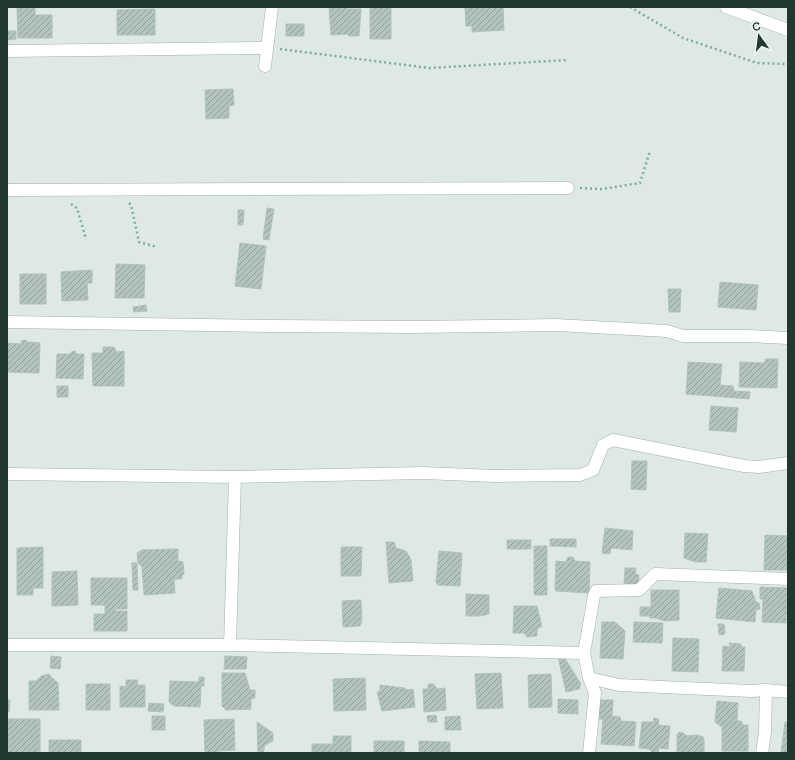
<svg xmlns="http://www.w3.org/2000/svg" width="795" height="760" viewBox="0 0 795 760" font-family="Manrope,sans-serif">
  <style>
    .building { fill: url(#building-hatch); stroke: #b0c2ba }
    .lines { fill: none; stroke-linecap: round; stroke-linejoin: round }
    .minor-casing { stroke: #a1b0aa; stroke-width: 13 }
    .path { stroke: #7eac9b; stroke-width: 2.5; stroke-dasharray: 2 3; stroke-linecap: butt }
    .minor { stroke: #fff; stroke-width: 12 }
  </style>
  <defs>
    <pattern id="building-hatch" width="6" height="6" patternUnits="userSpaceOnUse"><rect width="6" height="6" fill="#b3c4bc"/><path d="M-1 1l2-2M0 6l6-6M5 7l2-2" fill="none" stroke="#91a099"/></pattern>
  </defs>
  <rect width="100%" height="100%" fill="#dee9e3"/>
  <!-- building -->
  <path class="building" d="M17 7H35V15H52V38H18Z
    M329 7H346L347 9H361L359 36H349L348 34 331 35Z
    M370 7H391V39H370Z
    M465 7H503L504 30 472 32V26H466Z
    M155 9V35H117V10Z
    M286 24H304V36H286Z
    M7 31H16V39L7 40Z
    M233 89 234 105 229 106V118L206 119 205 90Z
    M267 208 274 209 269 240 263 239Z
    M238 210H244L243 225H238Z
    M240 243 266 246 261 289 235 286Z
    M116 264 145 265 144 298H115Z
    M92 270V283H87L88 300 62 301 61 272Z
    M20 274H46V304H20Z
    M720 282 758 285 756 310 718 307Z
    M668 289H681L680 312H669Z
    M146 305 147 311 134 312 133 307Z
    M26 340 27 342 40 343 39 373 7 372V343L22 344 21 341Z
    M103 347H114L117 352 124 351V386H93L92 353H103Z
    M75 351 76 354H84L83 379 56 378 57 354H71V352Z
    M765 359H778L777 388 739 387 740 362 765 363Z
    M688 362 722 364 720 385 733 386 734 391 750 392 749 399 686 394Z
    M57 386H68V397H57Z
    M711 406 738 408 736 432 709 430Z
    M632 461H647L646 490 631 489Z
    M605 528 633 531 632 550 611 548 610 554 602 553Z
    M685 533 708 534 706 562H696L684 558Z
    M765 535 788 536V570H764Z
    M550 539H576V547L550 546Z
    M507 540H531V549H507Z
    M386 542H394L396 548 406 551 409 556 411 560 413 581 389 583Z
    M534 546H547V595H534Z
    M43 547V588H33V595H17V548Z
    M341 547H362L361 576H341Z
    M178 549V561L183 562 184 574 182 575V579H174L175 593 144 595 142 567 138 563 137 553 142 550Z
    M439 551 462 553 460 586 438 585 436 582Z
    M568 557H573L575 561 590 562 589 593 556 591 555 589 556 561 566 562Z
    M132 563H137L138 590H133Z
    M625 568H636L635 574 639 575 638 586 624 585Z
    M77 571 78 605 52 606V572Z
    M91 578H127V609H115V611H127V631H94V614H105V605H91Z
    M760 587 787 588 786 623 762 622 763 599H760Z
    M719 588 752 591 756 602 759 603 760 609 756 610 755 622 716 618Z
    M651 590H679V620L665 621 656 618H650V616H640V607H651Z
    M466 594 489 595V614L480 616H466Z
    M361 600 362 620 360 626 343 627 342 601Z
    M514 606H537L542 627H539L537 631V636L527 637 524 633H513Z
    M602 622H615L625 631 623 659 600 658Z
    M634 622 663 623 662 643 633 642Z
    M718 624H724L725 634 719 635Z
    M673 638 699 639 698 672 672 671Z
    M729 643 741 644V647H745L744 671H722L723 646 731 647Z
    M51 656 61 657 60 669 50 668Z
    M225 656 247 657 246 669H224Z
    M558 657H564L581 684 579 689 566 692Z
    M222 673H245L250 690H255V698L251 699V709L226 710 222 706Z
    M501 673 503 708 477 709 475 674Z
    M49 674 52 678 58 683 59 710H29V681H36L41 676Z
    M551 674 552 707 529 708 528 675Z
    M199 677H204V686H201L200 707 174 706 169 702 170 681 199 682Z
    M365 678 366 710 334 711 333 679Z
    M126 680H138L137 685H145V707H120V686L126 687Z
    M86 684H110V710H86Z
    M428 684H434L437 689 445 688 446 710 424 712 423 689H428Z
    M380 685 404 688 407 690 413 689 415 707 382 711 377 692 380 691Z
    M558 699 578 700V714L558 713Z
    M7 700H10L9 712H7Z
    M600 700H613L612 716 620 717 621 721 636 722 634 746 601 744 603 719H599Z
    M717 701 738 703 737 721H741L743 725H748V751H722V727L715 722Z
    M149 703 164 704 163 712 148 711Z
    M436 715 437 722H428L427 716Z
    M152 716H165V730H152Z
    M460 716 461 730H445V717Z
    M654 718 659 719 658 725 670 726 668 749 659 748 658 753H653L649 749 639 748 642 722H653Z
    M8 719H40V753H8Z
    M234 719 235 750 217 751V753H205L204 720Z
    M257 722 273 733V741L265 745 263 753H258Z
    M785 722H788V753H781Z
    M679 732 683 733 687 736 698 735 703 737 704 740V753H677V735Z
    M333 736H351V753H312V744H333Z
    M49 740H81V753H49Z
    M374 741H404V753H374Z
    M419 741 450 742V753H419Z"/>
  <g class="lines">
    <!-- minor casing -->
    <g class="minor-casing">
      <path id="minor" d="M726 7 788 30
        M7 51 261 48 267 47
        M265 66 272 7
        M7 190 568 188
        M7 322 273 326 412 327 556 325 667 331 683 336H750L788 338
        M7 474 235 477 424 473 495 476 580 475 593 470 603 445 613 440 744 466 759 467 788 463
        M788 579 655 574 639 590 596 591 594 596 584 653 589 678 619 685 751 691 766 690 788 692
        M7 645H230L584 653
        M230 645 235 477
        M589 753 595 693 589 678
        M762 753 765 732 766 690"/>
    </g>
    <!-- path -->
    <path class="path" d="M630 7 683 38 757 63 788 64
      M280 49 429 68 568 60
      M580 188 602 189 640 183 650 151
      M129 203 131 205 139 242 157 247
      M71 204 77 208 86 239"/>
    <!-- minor -->
    <use href="#minor" class="minor"/>
  </g>
  <!-- border -->
  <rect width="795" height="760" fill="none" stroke="#203830" stroke-width="16"/>
  <!-- north arrow -->
  <g transform="translate(759 36) rotate(346)" stroke="#eef6f1" stroke-width="3" paint-order="stroke">
  <path d="M0-3L7 15L0 10L-7 15Z" fill="#203830"/>
  <text y="-6" font-size="11" font-weight="bold" text-anchor="middle" fill="#203830">С</text>
  </g>
</svg>
